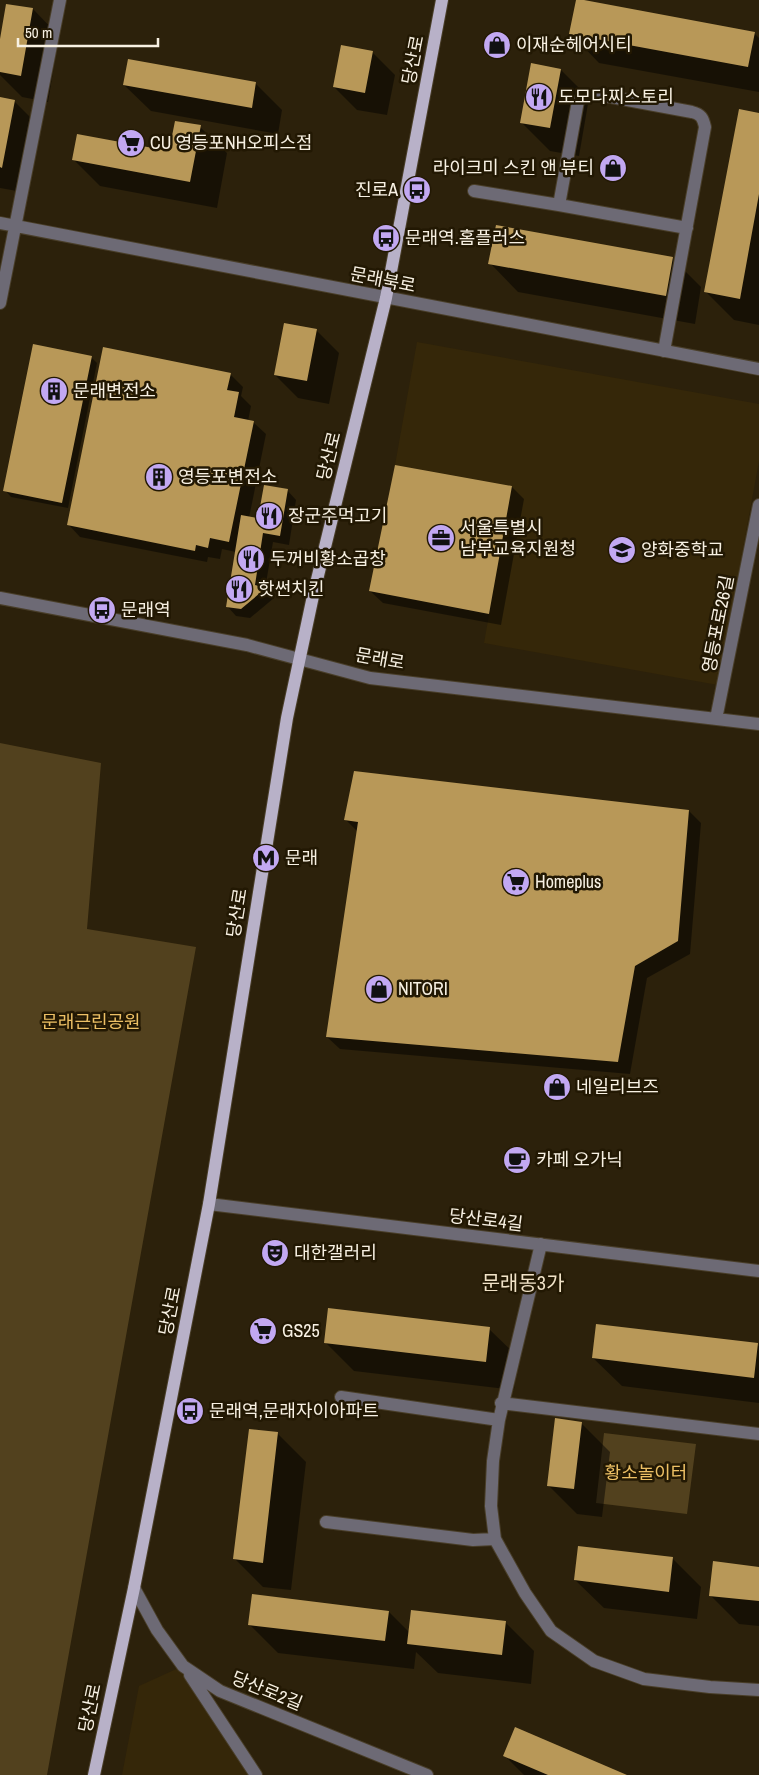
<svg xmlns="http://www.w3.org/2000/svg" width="759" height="1775" viewBox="0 0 759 1775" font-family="'Archivo Narrow','Noto Sans KR',sans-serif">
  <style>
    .built { fill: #352709 }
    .green { fill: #52411e }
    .shadow { fill: #0007 }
    .building { fill: #b89858 }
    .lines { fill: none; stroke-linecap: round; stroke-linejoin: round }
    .minor-casing { stroke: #493e29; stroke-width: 14 }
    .major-casing { stroke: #493e29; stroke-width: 14 }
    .minor { stroke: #6d6a75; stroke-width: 12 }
    .major { stroke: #b8b1c8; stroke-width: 12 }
    .labels { text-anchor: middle; stroke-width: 5; stroke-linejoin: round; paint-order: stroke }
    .poi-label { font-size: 18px; fill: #f8f1e3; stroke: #221803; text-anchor: start }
    .street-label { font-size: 18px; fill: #f8f1e3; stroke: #221803 }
    .park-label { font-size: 18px; fill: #edc065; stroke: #221803 }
    .quarter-label { font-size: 20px; fill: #f0e2c7; stroke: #221803 }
  </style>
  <rect width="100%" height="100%" fill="#2c210b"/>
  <!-- built -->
  <path class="built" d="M417 342 759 404V461L718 685 484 643 512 486 395 465Z
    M183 1666 253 1775H122L139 1686Z"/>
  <!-- green -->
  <path class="green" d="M0 743 101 763 87 929 196 947 47 1775H0Z
    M604 1433 696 1444 687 1514 596 1503Z"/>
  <!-- shadow -->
  <path class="shadow" d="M33 9 59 36 48 102 22 97 0 75V46Z
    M754 33 759 38V92L599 63 571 34Z
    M372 52 395 75 387 115 357 110 334 87Z
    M532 65 561 70 589 98 579 156 550 151 521 122Z
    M256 84 282 110 278 134 151 111 124 85Z
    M0 99 14 101 41 128 28 193 0 188Z
    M759 114V325L734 320 706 292Z
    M200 127 227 153 217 208 100 186 73 159 170 152Z
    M497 226 673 259 701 287 695 324 518 292 490 263Z
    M316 330 339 353 329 404 298 398 275 375Z
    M91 357 97 363 68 508 11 497 5 490Z
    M230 374 243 387 241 396 251 406 248 421 253 422 266 434 249 518 259 519 287 490 296 500 289 545 273 542 265 589 274 598 250 618 236 616 227 606 236 552 222 549 220 559 208 557 207 562 80 537 68 524Z
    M512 487 524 499 501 625 383 603 370 591Z
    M689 811 701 823 690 954 647 978 630 1074 340 1049 327 1037 358 832 345 819Z
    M489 1329 518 1357 514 1390 354 1371 325 1342Z
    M757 1345 759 1346V1403L622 1386 593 1358Z
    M581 1423 610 1452 602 1517 577 1514 548 1485Z
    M278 1434 306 1462 291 1590 263 1587 235 1559Z
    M672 1558 701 1587 697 1619 604 1608 575 1580Z
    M759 1568V1626L739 1624 710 1595Z
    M389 1612 410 1633 505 1622 534 1651 531 1684 438 1673 416 1652 414 1669 278 1653 249 1624Z
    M505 1756 624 1775H524Z"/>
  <!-- building -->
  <path class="building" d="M576 0H584L755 32 748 67 569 34Z
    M6 4 33 8 21 76 0 72V39Z
    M341 45 373 51 365 93 333 87Z
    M128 59 256 82 252 108 123 85Z
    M531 63 561 69 550 128 520 123Z
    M0 97 15 100 2 168 0 167Z
    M739 109 759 113V194L740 299 704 292Z
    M175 121 201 125 190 182 72 160 77 134 169 151Z
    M496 225 673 257 666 296 488 264Z
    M284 323 317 329 307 381 274 375Z
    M33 344 92 356 62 503 3 491Z
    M103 347 231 373 227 390 239 392 234 417 254 421 229 542 210 538 208 548 196 545 195 551 67 525Z
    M395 465 512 486 489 614 369 591Z
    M264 485 288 489 280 536 263 533 255 585 266 588 241 609 226 607 241 515 258 518Z
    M354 771 689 810 678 941 635 966 618 1062 326 1037 358 822 344 820Z
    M328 1308 490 1327 486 1362 324 1343Z
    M596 1324 758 1343 754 1378 592 1358Z
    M555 1418 582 1422 574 1489 547 1486Z
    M249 1429 278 1432 263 1563 233 1559Z
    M578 1546 673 1557 669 1592 574 1580Z
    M713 1561 759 1567V1601L709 1596Z
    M252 1594 389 1611 385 1641 248 1625Z
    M411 1610 506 1621 502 1655 407 1644Z
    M515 1727 627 1775H548L503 1756Z"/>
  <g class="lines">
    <!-- minor casing -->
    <g class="minor-casing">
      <path id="minor" d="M474 191 559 205
        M0 223 759 369
        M0 303 60 0
        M664 351 705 127C703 118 701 114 692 112L595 94 583 97 578 101 559 205 687 228
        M0 598 247 645 370 678 759 724
        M716 719 759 505
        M209 1204 759 1271
        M541 1244 499 1420 493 1461 491 1506 495 1539 525 1593 551 1631 594 1661 644 1679 710 1687 759 1690
        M341 1397 499 1420
        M501 1403 759 1434
        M326 1522 473 1540 495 1539
        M134 1588 157 1630 183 1666 220 1691 427 1775
        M190 1675 256 1775"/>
    </g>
    <!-- major casing -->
    <g class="major-casing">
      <path id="major" d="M94 1775 134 1588 209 1204 287 718 313 596 386 298 442 0"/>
    </g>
    <!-- minor -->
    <use href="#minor" class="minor"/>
    <!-- major -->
    <use href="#major" class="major"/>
  </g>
  <!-- icons -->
  <defs>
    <g id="shop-disc" transform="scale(1.4375)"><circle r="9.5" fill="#c2a8f2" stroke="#221803"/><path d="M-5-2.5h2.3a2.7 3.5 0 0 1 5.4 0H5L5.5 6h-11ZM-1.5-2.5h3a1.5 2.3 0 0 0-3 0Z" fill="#111"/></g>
    <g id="restaurant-disc" transform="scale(1.4375)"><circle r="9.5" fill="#c2a8f2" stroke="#221803"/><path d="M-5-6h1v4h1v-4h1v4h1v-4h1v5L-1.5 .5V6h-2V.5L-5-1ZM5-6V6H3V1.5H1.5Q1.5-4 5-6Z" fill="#111"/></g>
    <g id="supermarket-disc" transform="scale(1.4375)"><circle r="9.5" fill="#c2a8f2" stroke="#221803"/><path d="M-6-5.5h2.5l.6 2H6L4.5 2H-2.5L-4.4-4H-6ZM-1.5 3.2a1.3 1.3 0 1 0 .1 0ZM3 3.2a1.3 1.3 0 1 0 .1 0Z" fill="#111"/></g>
    <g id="bus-disc" transform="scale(1.4375)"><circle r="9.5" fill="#c2a8f2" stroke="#221803"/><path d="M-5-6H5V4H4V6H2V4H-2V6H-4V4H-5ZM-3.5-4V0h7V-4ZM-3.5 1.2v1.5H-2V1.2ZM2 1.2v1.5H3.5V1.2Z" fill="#111"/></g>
    <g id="building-disc" transform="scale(1.4375)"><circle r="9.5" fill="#c2a8f2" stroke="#221803"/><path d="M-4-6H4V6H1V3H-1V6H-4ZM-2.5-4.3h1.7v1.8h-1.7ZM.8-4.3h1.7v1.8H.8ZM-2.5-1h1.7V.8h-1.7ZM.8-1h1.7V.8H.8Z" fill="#111"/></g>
    <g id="office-disc" transform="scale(1.4375)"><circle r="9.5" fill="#c2a8f2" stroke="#221803"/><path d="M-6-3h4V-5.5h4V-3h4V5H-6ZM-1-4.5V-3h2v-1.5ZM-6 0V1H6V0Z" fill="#111"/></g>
    <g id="school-disc" transform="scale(1.4375)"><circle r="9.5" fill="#c2a8f2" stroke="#221803"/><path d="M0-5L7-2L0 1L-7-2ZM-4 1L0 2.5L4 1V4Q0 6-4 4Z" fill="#111"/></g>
    <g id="metro-disc" transform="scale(1.4375)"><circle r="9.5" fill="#c2a8f2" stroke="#221803"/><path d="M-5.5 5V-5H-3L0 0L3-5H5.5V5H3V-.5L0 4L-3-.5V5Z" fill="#111"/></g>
    <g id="cafe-disc" transform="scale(1.4375)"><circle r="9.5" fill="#c2a8f2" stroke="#221803"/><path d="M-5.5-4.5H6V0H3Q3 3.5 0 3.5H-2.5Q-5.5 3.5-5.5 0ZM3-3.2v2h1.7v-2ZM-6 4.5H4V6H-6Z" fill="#111"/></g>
    <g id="theatre-disc" transform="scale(1.4375)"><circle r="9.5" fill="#c2a8f2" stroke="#221803"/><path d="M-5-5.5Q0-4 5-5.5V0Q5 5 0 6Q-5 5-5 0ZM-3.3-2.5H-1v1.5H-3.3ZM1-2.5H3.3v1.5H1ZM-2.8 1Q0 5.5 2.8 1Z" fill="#111"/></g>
  </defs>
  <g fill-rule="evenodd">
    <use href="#shop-disc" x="497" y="45"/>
    <use href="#restaurant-disc" x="539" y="97"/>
    <use href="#supermarket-disc" x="131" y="143"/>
    <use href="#shop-disc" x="613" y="168"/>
    <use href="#bus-disc" x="417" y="190"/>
    <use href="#bus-disc" x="386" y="238"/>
    <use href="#building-disc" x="54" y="391"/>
    <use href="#building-disc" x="159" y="477"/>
    <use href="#restaurant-disc" x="269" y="516"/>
    <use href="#office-disc" x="441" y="538"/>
    <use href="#school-disc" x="622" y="550"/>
    <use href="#restaurant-disc" x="251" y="559"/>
    <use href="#restaurant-disc" x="239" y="589"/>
    <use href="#bus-disc" x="102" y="610"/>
    <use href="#metro-disc" x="266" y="858"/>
    <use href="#supermarket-disc" x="516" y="882"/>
    <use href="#shop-disc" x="379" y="989"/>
    <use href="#shop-disc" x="557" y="1087"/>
    <use href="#cafe-disc" x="517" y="1160"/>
    <use href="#theatre-disc" x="275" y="1253"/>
    <use href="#supermarket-disc" x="263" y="1331"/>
    <use href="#bus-disc" x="190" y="1411"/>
  </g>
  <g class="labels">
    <!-- poi labels -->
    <g class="poi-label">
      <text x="516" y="51">이재순헤어시티</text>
      <text x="558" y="103">도모다찌스토리</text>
      <text x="150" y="149">CU 영등포NH오피스점</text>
      <text x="594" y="174" text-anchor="end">라이크미 스킨 앤 뷰티</text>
      <text x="398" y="196" text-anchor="end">진로A</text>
      <text x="405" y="244">문래역.홈플러스</text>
      <text x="73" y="397">문래변전소</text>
      <text x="178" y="483">영등포변전소</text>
      <text x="288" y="522">장군주먹고기</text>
      <text x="460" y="534">서울특별시<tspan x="460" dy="21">남부교육지원청</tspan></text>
      <text x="641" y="556">양화중학교</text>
      <text x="270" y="565">두꺼비황소곱창</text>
      <text x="258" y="595">핫썬치킨</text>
      <text x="121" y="616">문래역</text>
      <text x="285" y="864">문래</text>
      <text x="535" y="888">Homeplus</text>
      <text x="398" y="995">NITORI</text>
      <text x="576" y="1093">네일리브즈</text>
      <text x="536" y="1166">카페 오가닉</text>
      <text x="294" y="1259">대한갤러리</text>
      <text x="282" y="1337">GS25</text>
      <text x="209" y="1417">문래역,문래자이아파트</text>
    </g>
    <!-- street labels -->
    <g class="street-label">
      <text transform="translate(413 60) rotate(-79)" y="6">당산로</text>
      <text transform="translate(383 280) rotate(11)" y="6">문래북로</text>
      <text transform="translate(329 456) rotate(-76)" y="6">당산로</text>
      <text transform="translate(718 624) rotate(-79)" y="6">영등포로26길</text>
      <text transform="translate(380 659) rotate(10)" y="6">문래로</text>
      <text transform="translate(237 913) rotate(-81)" y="6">당산로</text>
      <text transform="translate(486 1220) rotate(7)" y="6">당산로4길</text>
      <text transform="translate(170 1311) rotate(-79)" y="6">당산로</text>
      <text transform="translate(267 1691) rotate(22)" y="6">당산로2길</text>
      <text transform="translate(90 1708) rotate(-78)" y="6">당산로</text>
    </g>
    <!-- park labels -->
    <g class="park-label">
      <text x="91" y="1028">문래근린공원</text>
      <text x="646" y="1479">황소놀이터</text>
    </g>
    <!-- quarter labels -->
    <g class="quarter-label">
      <text x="523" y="1290">문래동3가</text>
    </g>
  </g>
  <!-- scale -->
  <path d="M18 38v8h140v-8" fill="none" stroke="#f8f1e3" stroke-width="2.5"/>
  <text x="25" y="38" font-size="15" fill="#f8f1e3" stroke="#221803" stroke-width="4" paint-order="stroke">50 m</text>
</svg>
